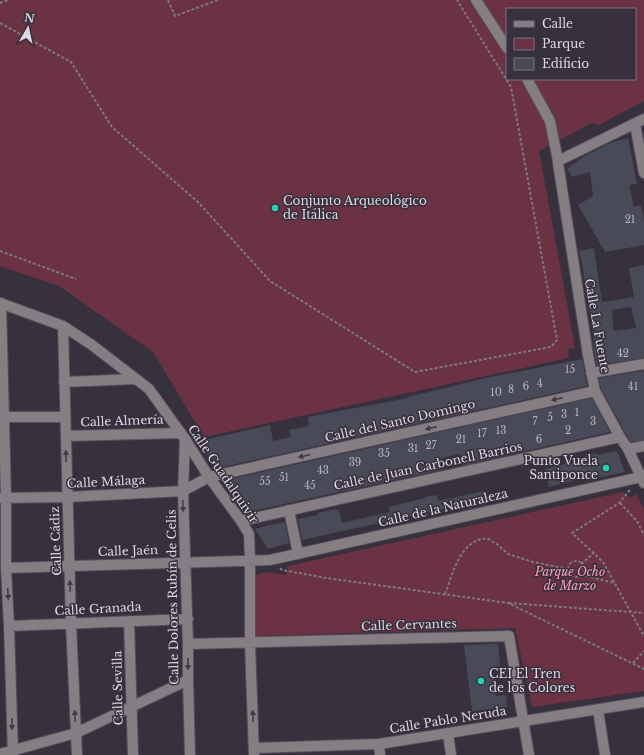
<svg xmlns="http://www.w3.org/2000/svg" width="644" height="755" viewBox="0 0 644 755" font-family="'Libre Baskerville',serif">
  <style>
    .green { fill: #6b3243; fill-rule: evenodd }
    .building { fill: #494a58; fill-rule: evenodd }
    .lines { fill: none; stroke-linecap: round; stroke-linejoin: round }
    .minor-casing { stroke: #554e5b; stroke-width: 12 }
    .path { stroke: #7d7783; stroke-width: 2; stroke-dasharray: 3 2; stroke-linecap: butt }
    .minor { stroke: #857e83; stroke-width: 10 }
    .oneway { fill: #433c48 }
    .poi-dot { fill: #20d5b0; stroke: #37303d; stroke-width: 1.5 }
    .labels { text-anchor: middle; stroke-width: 3; stroke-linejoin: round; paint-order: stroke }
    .number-label { font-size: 10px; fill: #b8b4bf }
    .poi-label { font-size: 12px; fill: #ddd8e1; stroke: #37303d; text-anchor: start }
    .street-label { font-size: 12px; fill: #ddd8e1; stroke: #37303d }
    .park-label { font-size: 12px; font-style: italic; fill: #fc9eb6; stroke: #37303d }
  </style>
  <rect width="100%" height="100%" fill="#37303d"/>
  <!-- green -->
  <path class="green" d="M0 0H644V101L599 125 592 123 539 151 575 348 568 349 569 358 204 437 153 352 59 286 0 266ZM507 9H635V79H507Z
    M623 492 630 498 636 494 644 510V691L532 707 515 628 256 636 255 575 266 572 286 575 288 566Z"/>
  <!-- building -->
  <path class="building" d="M628 138 637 184 629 185 634 207 641 205 644 220V245L605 252 578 205 593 196 590 172 572 177 567 169 583 157 600 148 610 143Z
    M594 248 602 302 634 297 629 268 644 265V358L597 365 594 351 593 334 582 263 579 251ZM631 307 636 328 614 331 612 315H613L612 310Z
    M582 359 587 386 218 468 208 456 200 441 270 425 273 441 291 437 289 430 309 426 308 417 408 398V397L486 378Z
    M644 371V440L631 442 626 434 601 389 599 378Z
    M592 398 610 432 463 465 460 454 438 459 440 470 247 512 226 480Z
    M615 451 616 452 617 451 625 472 597 478 596 471 575 476 577 480 549 487 545 469 586 459 585 456 597 453V455Z
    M483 491 485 500 302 540 298 519 318 515 317 513 337 509 338 511H339L342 523 390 512 389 507 425 498V497L437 495 438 501Z
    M285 522 289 543 268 549 255 529 269 525Z
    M498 644 500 666 492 667 496 696 506 695 507 707 472 711 464 645Z"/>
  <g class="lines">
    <!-- minor casing -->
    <g class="minor-casing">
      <path id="minor" d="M476 0 507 48
        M527 79 550 121 558 161
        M644 119 558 161V163L588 355 595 391 620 437 628 449 644 483
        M635 124 644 173
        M0 303 63 326 92 345 149 389 185 439 209 477 241 521 249 534 250 560V643L254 755
        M1 303 6 498V568L9 626 13 755
        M63 326 71 624 77 755
        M591 373 644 364
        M64 382 136 379
        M4 417H65
        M66 436 180 433
        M185 439 183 491 188 644V680L190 755
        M628 449 644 446
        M0 498 67 497 183 491 209 477 595 391
        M289 510 298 554
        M241 521 620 437
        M6 568 270 560 641 477
        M129 621 133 755
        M9 626 188 619
        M188 644 509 636 529 755
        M598 710 605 755
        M448 733 451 755
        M379 744 380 755
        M254 748 379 744 644 702
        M0 754 76 733 188 680"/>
    </g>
    <!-- path -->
    <path class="path" d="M168 0 175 16 218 0
      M0 3 8 0
      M0 23 71 62 112 127 198 202 270 281 415 372 551 347 557 340 511 87 457 0
      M0 251 76 279
      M630 490 619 503 572 533 603 562 644 636
      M620 503 637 521 644 535
      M568 569a8 8 0 1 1 16 0a8 8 0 1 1-16 0Z
      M581 564 594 553
      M280 568 282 570 326 578 508 603 644 669
      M581 575 615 583
      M445 594C452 576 458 548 478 540 481 539 484 539 487 538L498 545 508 554 533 562 568 569
      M509 603 644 613
      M633 663 644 651"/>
    <!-- minor -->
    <use href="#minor" class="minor"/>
  </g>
  <!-- one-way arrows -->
  <defs><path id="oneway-solid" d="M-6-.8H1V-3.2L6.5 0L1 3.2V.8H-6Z"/></defs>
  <g class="oneway">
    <use href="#oneway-solid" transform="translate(557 399) rotate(167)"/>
    <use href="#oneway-solid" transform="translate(431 428) rotate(167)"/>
    <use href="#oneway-solid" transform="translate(66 456) rotate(-91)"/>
    <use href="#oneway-solid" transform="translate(304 456) rotate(167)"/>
    <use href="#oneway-solid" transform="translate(183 506) rotate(88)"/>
    <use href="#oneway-solid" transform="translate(70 586) rotate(-91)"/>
    <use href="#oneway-solid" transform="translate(8 594) rotate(87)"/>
    <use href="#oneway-solid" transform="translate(188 664) rotate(91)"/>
    <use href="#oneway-solid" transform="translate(75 716) rotate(-93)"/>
    <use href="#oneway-solid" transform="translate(253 716) rotate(-92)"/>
    <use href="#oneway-solid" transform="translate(12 724) rotate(89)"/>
  </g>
  <!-- markers -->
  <g class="poi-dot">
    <circle cx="275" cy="208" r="4"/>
    <circle cx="606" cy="468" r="4"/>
    <circle cx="481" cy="681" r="4"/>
  </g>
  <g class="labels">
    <!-- number labels -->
    <g class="number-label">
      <text x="630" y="223">21</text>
      <text x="623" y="357">42</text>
      <text x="570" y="373">15</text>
      <text x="540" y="387">4</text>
      <text x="526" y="390">6</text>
      <text x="633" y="390">41</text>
      <text x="511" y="393">8</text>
      <text x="496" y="396">10</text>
      <text x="577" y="416">1</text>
      <text x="564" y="418">3</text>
      <text x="550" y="421">5</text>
      <text x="535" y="425">7</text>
      <text x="593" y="425">3</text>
      <text x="501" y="434">13</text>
      <text x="568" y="434">2</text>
      <text x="482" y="437">17</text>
      <text x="461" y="443">21</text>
      <text x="539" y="443">6</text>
      <text x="431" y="449">27</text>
      <text x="413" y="452">31</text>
      <text x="384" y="457">35</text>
      <text x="355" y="466">39</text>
      <text x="323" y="474">43</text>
      <text x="284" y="481">51</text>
      <text x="265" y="485">55</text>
      <text x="310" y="489">45</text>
    </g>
    <!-- poi labels -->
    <g class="poi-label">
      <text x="283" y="205">Conjunto Arqueológico<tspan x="283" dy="14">de Itálica</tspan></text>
      <text x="598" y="465" text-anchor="end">Punto Vuela<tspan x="598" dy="14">Santiponce</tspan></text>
      <text x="489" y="678">CEI El Tren<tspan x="489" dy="14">de los Colores</tspan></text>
    </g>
    <!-- street labels -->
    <g class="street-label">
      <text transform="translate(597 326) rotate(80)" y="4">Calle La Fuente</text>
      <text transform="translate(122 421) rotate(-2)" y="4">Calle Almería</text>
      <text transform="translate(400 421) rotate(-13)" y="4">Calle del Santo Domingo</text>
      <text transform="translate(428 466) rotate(-12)" y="4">Calle de Juan Carbonell Barrios</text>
      <text transform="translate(223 474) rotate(56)" y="4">Calle Guadalquivir</text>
      <text transform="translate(106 482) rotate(-3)" y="4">Calle Málaga</text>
      <text transform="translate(443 508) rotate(-13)" y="4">Calle de la Naturaleza</text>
      <text transform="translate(56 541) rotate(-92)" y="4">Calle Cádiz</text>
      <text transform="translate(128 551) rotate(-2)" y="4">Calle Jaén</text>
      <text transform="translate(173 597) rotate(-91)" y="4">Calle Dolores Rubín de Celis</text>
      <text transform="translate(98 609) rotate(-3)" y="4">Calle Granada</text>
      <text transform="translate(409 625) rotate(-2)" y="4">Calle Cervantes</text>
      <text transform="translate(118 688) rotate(-91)" y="4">Calle Sevilla</text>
      <text transform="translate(448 720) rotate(-9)" y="4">Calle Pablo Neruda</text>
    </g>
    <!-- park labels -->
    <g class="park-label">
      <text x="570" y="576">Parque Ocho<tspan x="570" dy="14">de Marzo</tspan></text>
    </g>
  </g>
  <!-- legend -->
  <rect x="506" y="8" width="130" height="72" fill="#37303d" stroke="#79737f"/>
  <rect x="514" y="21" width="20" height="6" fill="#857e83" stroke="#79737f"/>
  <text x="542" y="28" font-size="12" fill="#ddd8e1">Calle</text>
  <rect x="514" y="38" width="20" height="12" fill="#6b3243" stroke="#79737f"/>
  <text x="542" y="48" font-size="12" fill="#ddd8e1">Parque</text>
  <rect x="514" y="58" width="20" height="12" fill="#494a58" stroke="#79737f"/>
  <text x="542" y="68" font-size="12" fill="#ddd8e1">Edificio</text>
  <!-- north arrow -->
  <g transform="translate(28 28) rotate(9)" stroke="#37303d" stroke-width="3" paint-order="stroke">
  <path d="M0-3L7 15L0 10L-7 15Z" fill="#ddd8e1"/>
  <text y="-6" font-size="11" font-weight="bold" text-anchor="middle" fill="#ddd8e1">N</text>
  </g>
</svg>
